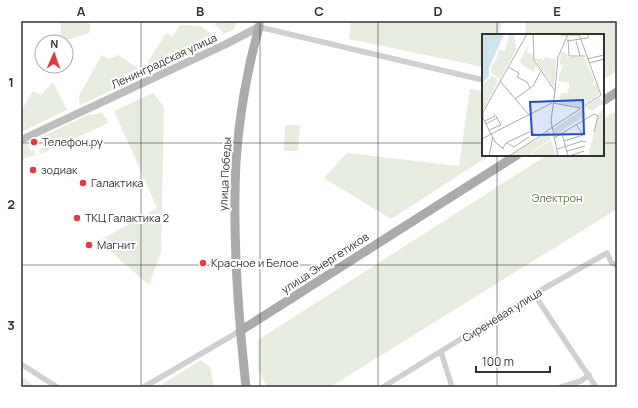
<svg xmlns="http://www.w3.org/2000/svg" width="638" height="408" viewBox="0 0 638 408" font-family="Manrope,sans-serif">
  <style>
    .green { fill: #e6ecdf }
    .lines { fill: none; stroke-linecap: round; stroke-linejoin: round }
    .street { stroke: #d0d0d0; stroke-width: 5.5 }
    .secondary { stroke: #bdbdbd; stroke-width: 8 }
    .primary { stroke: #ababab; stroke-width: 9 }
    .grid { fill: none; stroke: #333; stroke-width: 1; stroke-opacity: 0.55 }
    .poi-dot { fill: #e63946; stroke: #fff; stroke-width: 1.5 }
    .labels { text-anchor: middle; stroke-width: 4; stroke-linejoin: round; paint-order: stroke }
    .street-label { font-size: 11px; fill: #333; stroke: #fff }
    .poi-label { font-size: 11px; fill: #333; stroke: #fff; text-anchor: start }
    .park-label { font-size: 11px; fill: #56703f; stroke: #fff }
    .inset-road { fill: none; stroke: #adadad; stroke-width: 1 }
    .view { fill: #1d4ed8; fill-opacity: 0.15; stroke: #1d4ed8; stroke-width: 2 }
    .inset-edge { fill: none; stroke: #333; stroke-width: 2 }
    .neatline { fill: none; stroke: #333; stroke-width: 1.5 }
    .grid-label { font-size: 13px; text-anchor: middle; font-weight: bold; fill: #333 }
  </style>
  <rect width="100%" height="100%" fill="#fff"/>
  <!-- green -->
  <path class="green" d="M60 21H86L91 25 89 33 67 40 66 42H56L61 33Z
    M216 21H237L234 29 225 34 215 25Z
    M351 21H502L499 35H483V67L349 39Z
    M526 21H617V71L603 80V35H525Z
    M180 25 200 26 216 37V43L156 71 147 63 166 33 172 37Z
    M102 55 109 59 118 55 139 69 138 78 80 105 79 98 80 94Z
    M53 82 67 110 21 132V111L33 91 41 95Z
    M470 89 483 91V155H490L391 219 324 178 347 153 459 166Z
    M153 93 164 107 161 252 149 285 99 241 157 208 114 111Z
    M102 112 108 121V123L41 154 40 150 46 145 42 140 43 136 90 114 94 115Z
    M617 112V209L330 387H267L258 369V340L547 155H603V119L612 113Z
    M285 125H300L298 151H284Z
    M21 144H28L31 151 34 150 36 155 30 157H26L21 162Z
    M201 360 210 367 214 387H158Z
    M21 376 36 387H21Z"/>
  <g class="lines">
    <!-- street -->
    <path class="street" d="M259 27 483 80
      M534 294 596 387
      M441 352 452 387
      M21 364 57 387
      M144 387 240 331
      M383 387 534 294 607 253 611 262 617 266
      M561 387 581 381 589 375"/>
    <!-- secondary -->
    <path class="secondary" d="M21 140 224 45 259 27 260 21"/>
    <!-- primary -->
    <path class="primary" d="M603 101 617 92
      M240 331 517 155
      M246 387C238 313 232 236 236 162 239 117 247 70 259 27"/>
  </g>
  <!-- grid -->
  <path class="grid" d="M141 21V387M260 21V387M378 21V387M497 21V35M21 143H483M603 143H617M497 155V387M21 265H617"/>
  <!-- markers -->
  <g class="poi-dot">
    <circle cx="34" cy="142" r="4"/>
    <circle cx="33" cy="170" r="4"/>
    <circle cx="83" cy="183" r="4"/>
    <circle cx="77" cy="218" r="4"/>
    <circle cx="89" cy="245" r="4"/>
    <circle cx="203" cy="263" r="4"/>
  </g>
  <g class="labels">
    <!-- street labels -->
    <g class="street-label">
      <text transform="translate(164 61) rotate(-25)" y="4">Ленинградская улица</text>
      <text transform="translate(225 174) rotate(-87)" y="4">улица Победы</text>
      <text transform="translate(325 263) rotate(-33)" y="4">улица Энергетиков</text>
      <text transform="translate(502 315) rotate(-32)" y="4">Сиреневая улица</text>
    </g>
    <!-- poi labels -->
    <g class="poi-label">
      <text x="42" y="146">Телефон.ру</text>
      <text x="41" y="174">зодиак</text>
      <text x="91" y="187">Галактика</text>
      <text x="85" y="222">ТКЦ Галактика 2</text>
      <text x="97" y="249">Магнит</text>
      <text x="211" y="267">Красное и Белое</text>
    </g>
    <!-- park labels -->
    <g class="park-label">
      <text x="557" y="202">Электрон</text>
    </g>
  </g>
  <!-- overview -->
  <g transform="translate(482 34)">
    <rect width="122" height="122" fill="#fff"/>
    <path d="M32 0 34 16 18 46 9 38 10 34H8L14 26 17 15 23 17 27 1ZM47 10 45 19 50 20 56 35 53 33 52 38 40 31 38 27ZM79 17 86 21 85 23H102L112 45 111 51 104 55 114 50 118 60 97 74 77 70 79 59H85L87 54V49L76 47 81 30 78 31V28ZM63 23 74 26 72 53 52 24 62 26ZM10 42 15 45 14 51 0 78V51ZM117 63 122 69 110 77 102 74ZM122 74V122H106L117 79ZM101 75 104 81 73 101 71 95ZM67 97 69 105 45 122H28ZM69 106 74 122H46Z" fill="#e6ecdf"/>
    <path d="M0 0H22L7 34V42L0 50Z" fill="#cfe2ee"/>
    <path class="inset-road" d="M45 0 1 78V84L9 100 70 69M51 0 52 26 73 57 69 87 76 122M79 1H97M86 5 87 22H103M85 7 106 4V1M94 7 98 22M105 25 122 21M107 29 122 25M26 33 37 39 35 43 45 48 48 54M18 47 47 81M73 57 76 23 86 0M33 65 51 52 59 37M71 69 98 74M3 87 13 82 12 80M4 90 15 84M94 90 101 101M69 94 119 61 97 0M7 96 19 91 14 82M80 100 86 122M72 104 112 80 116 82 112 98M0 105 9 100 14 109 22 115M82 107 101 101M25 109 32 113 47 103M21 114 24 109 47 98 58 102 69 94M76 115 100 107 104 108M85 117 103 112M7 122 11 103M27 122 58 102M87 122 102 117"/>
    <path class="view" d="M101 66 102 100 50 101 48 68Z"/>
    <rect width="122" height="122" class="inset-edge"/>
  </g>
  <!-- border -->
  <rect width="638" height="408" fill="none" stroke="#ffffff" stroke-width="44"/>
  <!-- north arrow -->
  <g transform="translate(54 54) rotate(2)"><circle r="19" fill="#ffffff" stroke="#adadad"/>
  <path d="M0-3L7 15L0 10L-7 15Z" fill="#e63946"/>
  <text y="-6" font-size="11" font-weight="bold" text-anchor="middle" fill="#333333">N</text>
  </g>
  <!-- scale -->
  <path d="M476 366v6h74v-6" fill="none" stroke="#333333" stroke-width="2"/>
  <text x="482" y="366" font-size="12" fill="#333333" stroke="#ffffff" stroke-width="3" paint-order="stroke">100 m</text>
  <rect x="22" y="22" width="594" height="364" class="neatline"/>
  <g class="grid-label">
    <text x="81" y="16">A</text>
    <text x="200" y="16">B</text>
    <text x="319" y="16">C</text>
    <text x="438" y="16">D</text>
    <text x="557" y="16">E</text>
    <text x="11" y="87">1</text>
    <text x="11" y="209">2</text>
    <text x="11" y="330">3</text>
  </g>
</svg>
